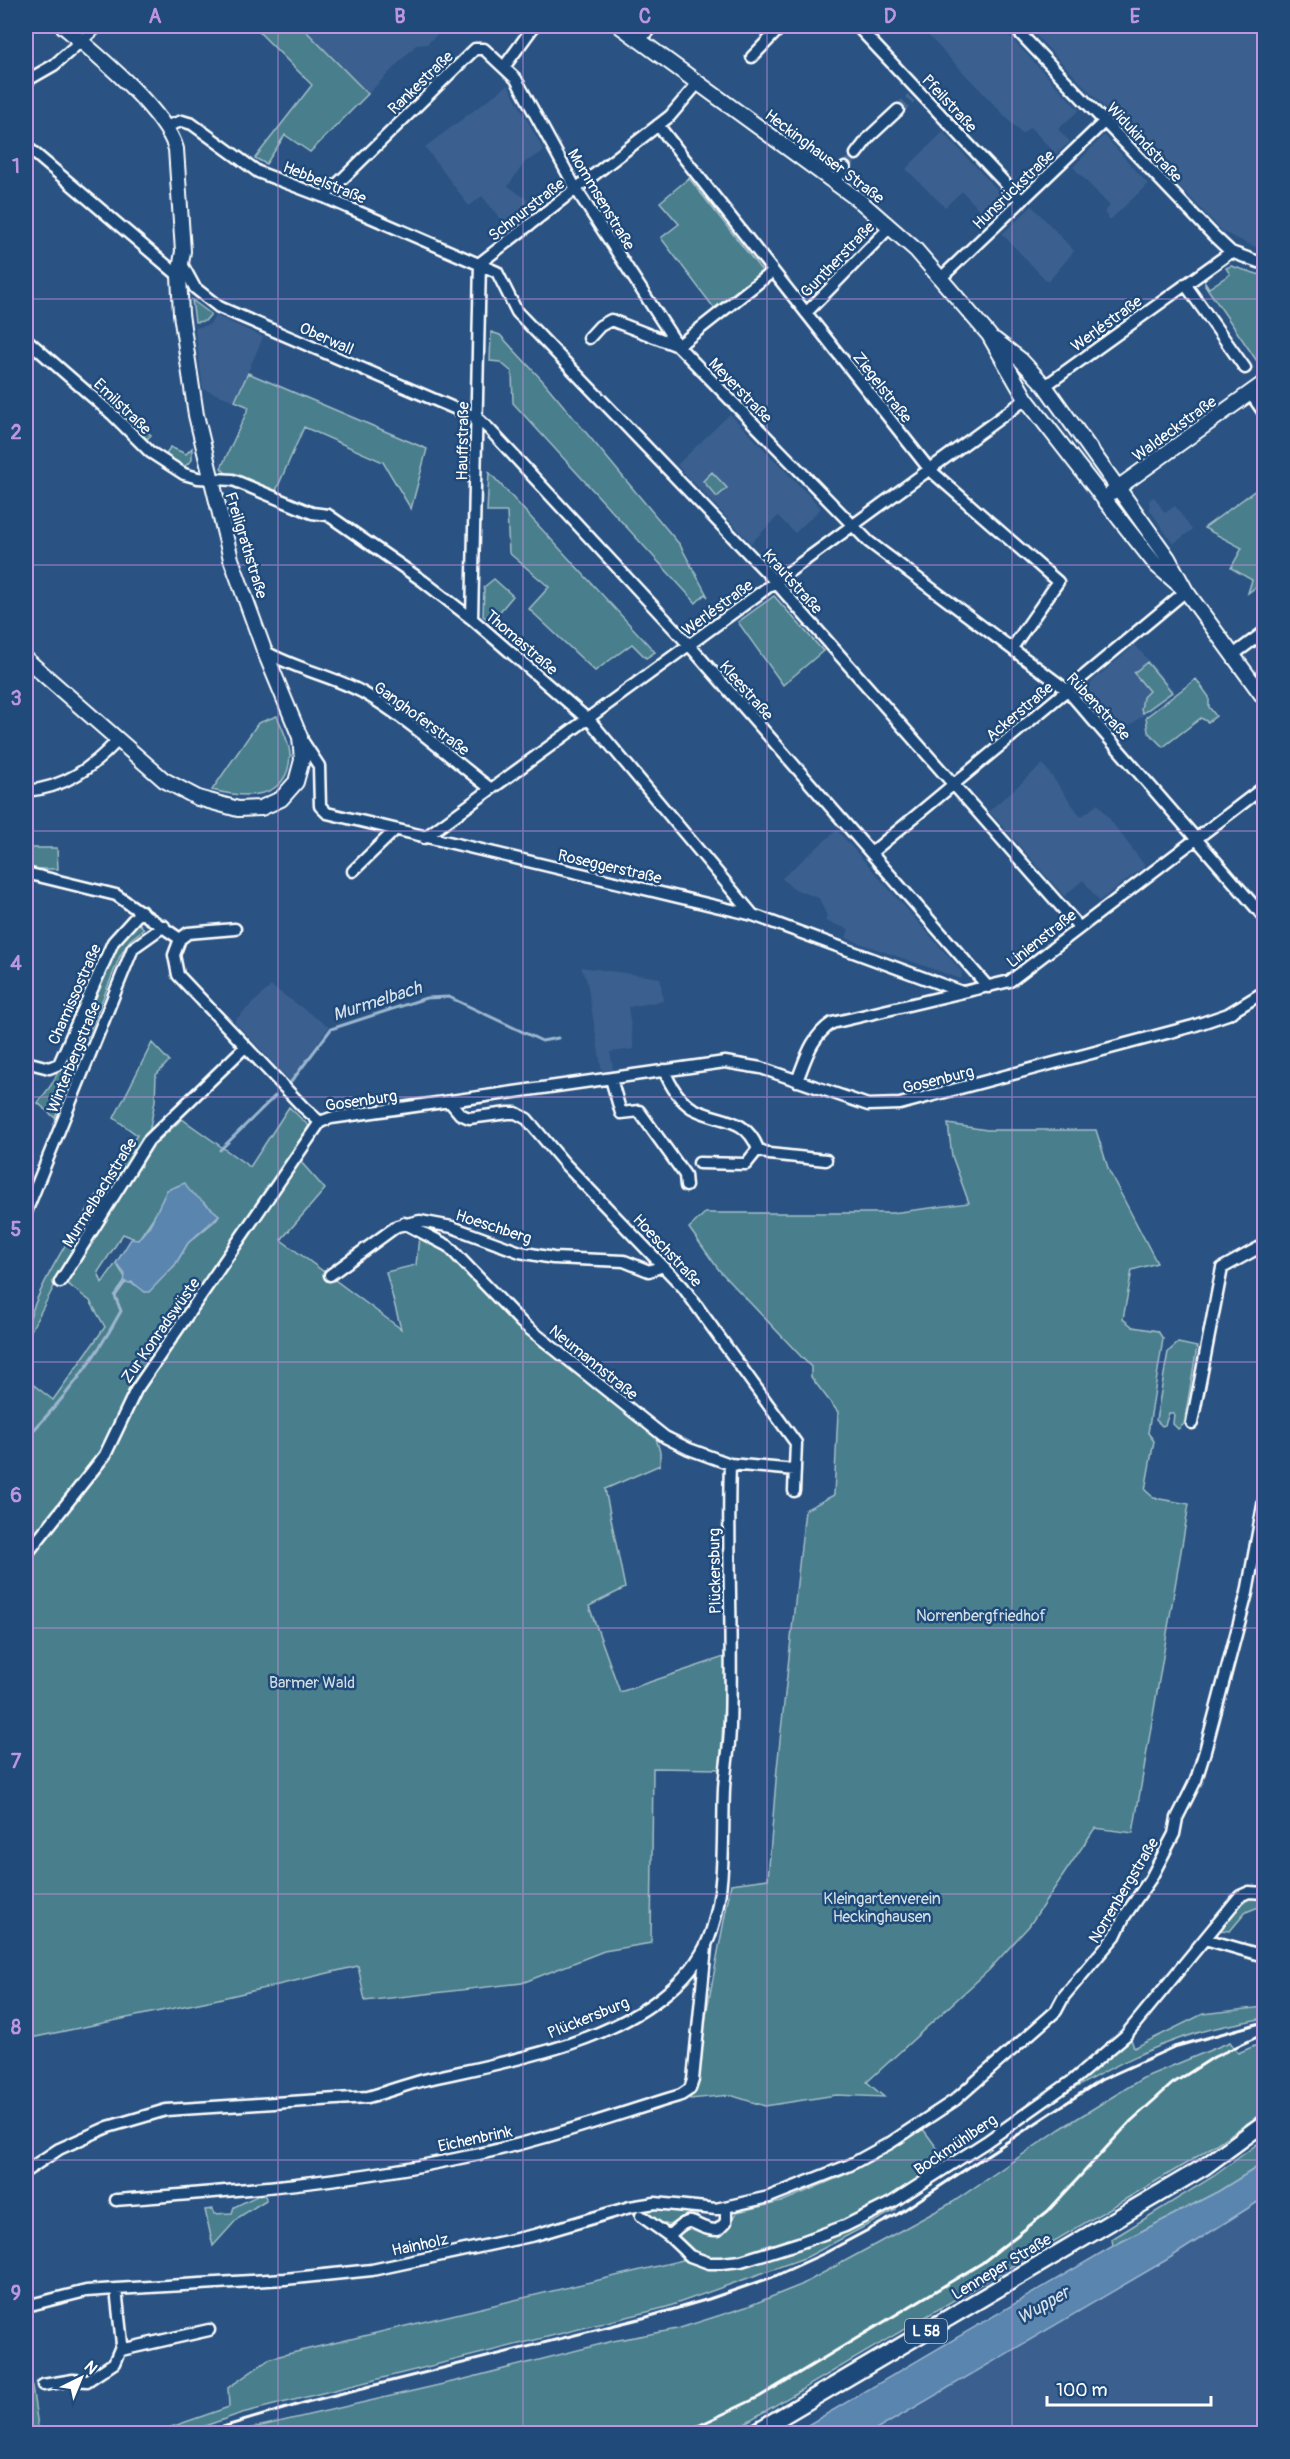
<svg xmlns="http://www.w3.org/2000/svg" width="1290" height="2459" viewBox="0 0 1290 2459" font-family="Pangolin,sans-serif">
  <style>
    .built { fill: #3b608f }
    .green { fill: #497e8c; stroke: #a4bec6; stroke-width: 1.5; fill-rule: evenodd }
    .water { fill: #5a85af; stroke: #9cb6cf; stroke-width: 1.5 }
    .lines { fill: none; stroke-linecap: round; stroke-linejoin: round }
    .stream { stroke: #9cb6cf; stroke-width: 3 }
    .street-tunnel { stroke: #4a6d96; stroke-width: 10; stroke-dasharray: 10 5; stroke-linecap: butt }
    .street-casing { stroke: #fff; stroke-width: 15 }
    .secondary-casing { stroke: #fff; stroke-width: 18 }
    .primary-casing { stroke: #fff; stroke-width: 20 }
    .street { stroke: #1f4a7a; stroke-width: 10 }
    .secondary { stroke: #1f4a7a; stroke-width: 14 }
    .primary { stroke: #1f4a7a; stroke-width: 15 }
    .rail { stroke: #fff; stroke-width: 3 }
    .grid { fill: none; stroke: #bd96df; stroke-width: 1.5; stroke-opacity: 0.55 }
    .labels { text-anchor: middle; stroke-width: 5; stroke-linejoin: round; paint-order: stroke }
    .shield { fill: #1f4a7a; stroke: #bcc9d7; stroke-width: 1.5 }
    .shield-label { font-size: 15px; font-weight: bold; fill: #fff }
    .street-label { font-size: 16px; fill: #fff; stroke: #1f4a7a }
    .park-label { font-size: 16px; fill: #d2dfe2; stroke: #1f4a7a }
    .water-label { font-size: 18px; font-style: italic; fill: #d6e0eb; stroke: #1f4a7a }
    .neatline { fill: none; stroke: #bd96df; stroke-width: 2 }
    .grid-label { font-size: 20px; text-anchor: middle; font-weight: bold; fill: #bd96df }
  </style>
  <rect width="100%" height="100%" fill="#2a5383"/>
  <filter id="ink" filterUnits="userSpaceOnUse"><feTurbulence type="fractalNoise" baseFrequency=".0167" numOctaves="2"/><feDisplacementMap in="SourceGraphic" scale="12" xChannelSelector="R" yChannelSelector="G"/><feConvolveMatrix kernelMatrix="1 2 1 2 8 2 1 2 1" color-interpolation-filters="sRGB"/></filter>
  <g filter="url(#ink)">
    <!-- built -->
    <path class="built" d="M301 26H446L427 44 416 45 368 94Z
      M929 26H1000L1079 110 1058 129 1070 142 1056 154 1030 127 1022 134 925 32Z
      M1027 26H1264V251L1223 232Z
      M508 85 544 151 525 162 508 186 539 208 510 231 482 196 469 206 425 147Z
      M943 132 1006 199V203L988 219 962 191 945 207 906 169Z
      M1103 136H1105L1148 184 1110 220 1104 212 1110 206 1073 167Z
      M1032 206 1074 251 1048 282 1002 234Z
      M216 316 263 337 235 401 203 389 195 328 209 325Z
      M730 414 821 508 795 533 778 516 751 543 677 465Z
      M1154 497 1165 513 1175 506 1192 530 1173 544 1150 510 1149 500Z
      M1135 645 1175 692 1118 734 1080 692Z
      M1043 764 1081 817 1098 804 1145 866 1099 901 1083 880 1064 896 989 811Z
      M837 830 962 972 961 979 846 938 849 929 825 921 827 916 819 898 792 888 782 878Z
      M581 967 660 978 663 1001 628 1007 634 1049 610 1052 613 1069 602 1071 587 981Z
      M271 986 329 1027 290 1081 234 1021Z
      M1264 2198V2433L871 2434 1168 2259Z"/>
    <!-- green -->
    <path class="green" d="M253 26H301L368 94 310 152 285 135 266 164 255 158 312 85Z
      M689 178 762 271 714 308 661 238 679 224 660 202Z
      M1231 266 1264 276V359L1259 364 1205 285V282L1209 288 1230 274 1226 268Z
      M192 300 211 314 205 321 195 322Z
      M491 332 500 335 542 380 680 545 708 597 705 594 696 603 513 403 512 372 500 362 490 361Z
      M248 373 427 449 411 509 383 462 304 427 275 493 226 473 221 468 249 407 235 401Z
      M123 410 151 435 146 440 121 413Z
      M170 447 186 454 192 448V460L183 468 165 457Z
      M489 472 655 652 646 658 632 644 595 671 529 609 549 587 509 553 507 512H487Z
      M712 472 727 488 717 497 703 481Z
      M1264 484V581L1248 593 1252 580 1231 568 1242 548 1204 528Z
      M494 579 513 596 491 622 483 616 484 587Z
      M774 596 823 651 783 685 738 622Z
      M1147 662 1172 692 1143 713 1141 710 1143 697 1149 691 1134 673Z
      M1196 679 1209 697V707L1216 716 1208 722 1201 718 1163 747 1148 732 1146 717Z
      M277 716C282 728 290 743 290 756 288 802 243 798 212 790L258 723Z
      M26 848H57L58 869H26Z
      M138 922 144 929 130 940 120 956 55 1118 38 1103C43 1095 50 1088 54 1080 74 1043 104 942 138 922Z
      M152 1043 169 1061 156 1075 155 1101 149 1133 61 1273 26 1340C25 1293 109 1179 137 1135L114 1118Z
      M289 1107 309 1126 272 1183 281 1189 300 1161 325 1189 281 1240 401 1329 386 1272 416 1265 419 1237 449 1252 656 1438 660 1452V1465L605 1489 625 1588 589 1606 620 1692 727 1656 720 1769 653 1768 651 1943 604 1951 522 1983 365 2001 358 1966 218 1999 26 2039V1379L53 1400 105 1327 90 1301 64 1281 70 1276 153 1146 182 1119 250 1167ZM180 1185 219 1215 216 1220 188 1243 175 1265 145 1292 138 1286 128 1282 116 1263 102 1283 98 1272 123 1234 138 1240 155 1215 167 1190Z
      M948 1124 987 1130H1096L1109 1171 1157 1263 1132 1270 1123 1319 1133 1327 1158 1331 1163 1339 1148 1433 1154 1441 1145 1490 1154 1498 1189 1504 1133 1833 1095 1828 1029 1926 989 1970 867 2082 884 2097 836 2095 765 2106 730 2095 690 2099 731 1884 768 1879 777 1768 805 1510 834 1495 838 1412 811 1377V1367L719 1270 689 1228 705 1213H892L969 1203 952 1156Z
      M1178 1343 1197 1347 1184 1424 1178 1429 1173 1424 1174 1413H1169L1165 1425 1162 1426 1156 1420 1168 1352Z
      M1264 1897V1908L1261 1906 1246 1912 1230 1931 1217 1930 1245 1899Z
      M1264 2007V2018C1242 2023 1218 2026 1197 2033 1146 2048 1101 2072 1055 2100L1131 2039 1134 2048 1203 2014Z
      M1230 2042 1238 2053 1264 2042V2111L1260 2115 1192 2160 728 2433 241 2434 239 2431 465 2379 613 2341 677 2329 746 2307 801 2285 953 2202 1060 2129 1143 2078Z
      M923 2129 948 2163C925 2177 903 2191 881 2204 850 2220 686 2298 678 2231L689 2226 709 2236 721 2234 737 2212 781 2202 849 2173Z
      M1264 2139V2163L1219 2191 1113 2246 1112 2239 1214 2176Z
      M265 2192 266 2200 239 2217 213 2246 205 2210 213 2209 214 2214 232 2213 234 2207Z
      M895 2207 896 2210 807 2257 667 2307 242 2413 185 2433 151 2434 229 2407 228 2388 271 2358 687 2259 709 2267 857 2225Z
      M660 2208 698 2213 696 2219 686 2215 669 2225 652 2220 638 2210Z
      M26 2346 39 2433H26Z"/>
    <!-- water -->
    <path class="water" d="M185 1183 189 1190 219 1215 188 1243 175 1265 149 1292H145L132 1282 124 1284 125 1274 116 1263 131 1239 138 1240 150 1225 167 1190Z
      M1264 2163V2198L1168 2259 871 2433H794L1113 2246 1219 2191Z"/>
    <g class="lines">
      <!-- stream -->
      <path class="stream" d="M291 1082 331 1029 426 998 449 997 542 1041 558 1038
        M220 1150 275 1096
        M26 1438C66 1397 93 1362 121 1311L115 1296 125 1282"/>
      <!-- street-tunnel -->
      <path class="street-tunnel" d="M898 110 911 98
        M845 168 856 154"/>
      <!-- street casing -->
      <g class="street-casing">
        <path id="street" d="M857 26 1022 201
          M1013 26 1213 235 1231 252 1264 264
          M640 40 652 26
          M752 57 782 26
          M504 67 534 26
          M26 81 54 65 98 26
          M658 125 930 470 1058 582 1012 648
          M167 126 182 121 192 124 258 172 324 197 497 272 517 312 770 576 1079 927
          M26 146 179 276
          M856 154 869 137 898 110
          M835 182 845 168
          M324 197 475 49H484L516 79 576 189 678 346
          M480 263 670 116 698 83
          M182 264 195 288 219 307 477 418 489 429 690 646 988 987
          M942 277 1105 121
          M1185 284 1245 368
          M806 313 890 227
          M589 338 600 326 611 320 678 346 869 542 1067 690 1264 917
          M26 339 112 414 150 452 184 474 198 478 233 480 312 513 328 515 423 581 472 619 592 723 753 915
          M678 346 773 271
          M1045 386 1231 252
          M1250 393 1264 413
          M472 619 480 263
          M264 651C295 669 330 675 362 692 408 718 449 757 491 789
          M1233 655 1264 632
          M300 737 319 766 320 806 327 813 753 915 962 992
          M26 791C64 788 92 768 118 740
          M424 838 1026 399
          M871 853 1186 591
          M353 871 395 830
          M26 873 116 895 180 939 188 933 235 929
          M180 939 174 955 178 975 303 1107 320 1122
          M26 1062 49 1068 59 1064 113 942 141 911
          M664 1070C670 1085 678 1099 692 1108 719 1123 745 1115 758 1149L769 1154 826 1160
          M611 1079 621 1113 639 1111 685 1175 686 1186
          M797 1081C806 1058 811 1037 832 1023L1010 981 1264 787
          M450 1102 460 1114 469 1118 508 1113H516L527 1119 565 1164 683 1287 796 1443 794 1491
          M320 1122 331 1118 725 1062 761 1068 868 1105 900 1104 1193 1026 1228 1014 1264 992
          M699 1163 746 1164 758 1149
          M26 1212 133 948 164 926
          M404 1223 448 1246 522 1323 665 1437 689 1449 730 1464 795 1470
          M330 1275 397 1226 420 1221 452 1227 520 1252 553 1258 624 1261 649 1271 663 1266
          M60 1282 148 1141 245 1047
          M1192 1423 1222 1268 1264 1245
          M26 1555 105 1455 136 1390 320 1122
          M1205 1939 1264 1956
          M26 2171 59 2149 108 2127 166 2110 368 2097C387 2092 405 2085 424 2080 503 2062 606 2046 669 1991 688 1975 705 1953 712 1929 726 1885 722 1835 724 1789 725 1768 730 1747 730 1726 733 1639 727 1551 730 1464
          M116 2200C233 2191 351 2182 465 2157 539 2142 609 2117 681 2095L690 2089 693 2080 706 1947
          M641 2216 669 2236 690 2256 709 2263H721L741 2261 799 2243 845 2226 891 2203 986 2142 1072 2081 1125 2036 1240 1896 1249 1892 1264 1893
          M669 2236C696 2208 690 2230 718 2230L726 2222V2208
          M26 2306 86 2291 116 2289
          M121 2350 209 2330
          M43 2385 73 2380 87 2381 114 2363 122 2344 116 2289 285 2279 372 2270 535 2235 630 2207 655 2203 716 2209 769 2197 850 2165 890 2143 955 2100 1056 2011 1064 1996 1115 1936 1124 1917 1151 1878 1174 1834 1177 1818 1196 1780 1205 1751 1247 1593 1264 1500"/>
      </g>
      <!-- secondary casing -->
      <g class="secondary-casing">
        <path id="secondary" d="M620 26 860 201 916 250 989 335 1026 399 1125 526 1156 565 1186 591
          M995 340 1021 360 1045 386 1168 558 1186 591 1264 698
          M1112 492 1264 383
          M26 659 164 780 198 798 238 809 261 808 281 799 296 782 302 760 300 737 264 650 231 559 196 415 181 314 179 276 183 251 176 149C165 110 95 53 63 26"/>
      </g>
      <!-- primary casing -->
      <g class="primary-casing">
        <path id="primary" d="M752 2434 1204 2167 1264 2123"/>
      </g>
      <!-- street -->
      <use href="#street" class="street"/>
      <!-- secondary -->
      <use href="#secondary" class="secondary"/>
      <!-- primary -->
      <use href="#primary" class="primary"/>
      <!-- rail -->
      <path class="rail" d="M199 2434 307 2402 647 2317 709 2299 773 2277 825 2253 898 2214 1101 2080 1174 2047 1264 2022
        M681 2434 759 2397 982 2263 1048 2211 1131 2121 1172 2084 1214 2057 1264 2034"/>
    </g>
  </g>
  <!-- grid -->
  <path class="grid" d="M278 26V2434M523 26V2434M767 26V2434M1012 26V2434M26 299H1264M26 565H1264M26 831H1264M26 1097H1264M26 1362H1264M26 1628H1264M26 1894H1264M26 2160H1264"/>
  <g class="labels">
    <!-- shield labels -->
    <rect class="shield" x="905" y="2319" width="42" height="24" rx="4.5"/>
    <g class="shield-label">
      <text x="926" y="2336">L 58</text>
    </g>
    <!-- street labels -->
    <g class="street-label">
      <text transform="translate(420 82) rotate(-44)" y="6">Rankestraße</text>
      <text transform="translate(950 103) rotate(47)" y="6">Pfeilstraße</text>
      <text transform="translate(1145 142) rotate(47)" y="6">Widukindstraße</text>
      <text transform="translate(825 156) rotate(37)" y="6">Heckinghauser Straße</text>
      <text transform="translate(325 182) rotate(22)" y="6">Hebbelstraße</text>
      <text transform="translate(1013 189) rotate(-44)" y="6">Hunsrückstraße</text>
      <text transform="translate(602 199) rotate(59)" y="6">Mommsenstraße</text>
      <text transform="translate(526 209) rotate(-38)" y="6">Schnurstraße</text>
      <text transform="translate(837 259) rotate(-46)" y="6">Guntherstraße</text>
      <text transform="translate(1106 323) rotate(-36)" y="6">Werléstraße</text>
      <text transform="translate(327 338) rotate(24)" y="6">Oberwall</text>
      <text transform="translate(883 387) rotate(52)" y="6">Ziegelstraße</text>
      <text transform="translate(741 390) rotate(46)" y="6">Meyerstraße</text>
      <text transform="translate(123 406) rotate(44)" y="6">Emilstraße</text>
      <text transform="translate(1174 428) rotate(-36)" y="6">Waldeckstraße</text>
      <text transform="translate(462 441) rotate(-89)" y="6">Hauffstraße</text>
      <text transform="translate(247 545) rotate(73)" y="6">Freiligrathstraße</text>
      <text transform="translate(793 581) rotate(48)" y="6">Krautstraße</text>
      <text transform="translate(717 607) rotate(-36)" y="6">Werléstraße</text>
      <text transform="translate(522 642) rotate(41)" y="6">Thomastraße</text>
      <text transform="translate(747 690) rotate(49)" y="6">Kleestraße</text>
      <text transform="translate(1099 706) rotate(47)" y="6">Rübenstraße</text>
      <text transform="translate(1019 711) rotate(-40)" y="6">Ackerstraße</text>
      <text transform="translate(422 718) rotate(36)" y="6">Ganghoferstraße</text>
      <text transform="translate(610 866) rotate(13)" y="6">Roseggerstraße</text>
      <text transform="translate(1041 938) rotate(-38)" y="6">Linienstraße</text>
      <text transform="translate(74 994) rotate(-66)" y="6">Chamissostraße</text>
      <text transform="translate(73 1057) rotate(-68)" y="6">Winterbergstraße</text>
      <text transform="translate(938 1079) rotate(-14)" y="6">Gosenburg</text>
      <text transform="translate(361 1100) rotate(-8)" y="6">Gosenburg</text>
      <text transform="translate(99 1192) rotate(-58)" y="6">Murmelbachstraße</text>
      <text transform="translate(494 1226) rotate(18)" y="6">Hoeschberg</text>
      <text transform="translate(668 1250) rotate(47)" y="6">Hoeschstraße</text>
      <text transform="translate(160 1330) rotate(-55)" y="6">Zur Konradswüste</text>
      <text transform="translate(594 1362) rotate(39)" y="6">Neumannstraße</text>
      <text transform="translate(714 1571) rotate(-91)" y="6">Plückersburg</text>
      <text transform="translate(1123 1890) rotate(-59)" y="6">Norrenbergstraße</text>
      <text transform="translate(588 2017) rotate(-22)" y="6">Plückersburg</text>
      <text transform="translate(475 2138) rotate(-12)" y="6">Eichenbrink</text>
      <text transform="translate(955 2144) rotate(-34)" y="6">Bockmühlberg</text>
      <text transform="translate(420 2244) rotate(-12)" y="6">Hainholz</text>
      <text transform="translate(1001 2266) rotate(-31)" y="6">Lenneper Straße</text>
    </g>
    <!-- park labels -->
    <g class="park-label">
      <text x="981" y="1621">Norrenbergfriedhof</text>
      <text x="312" y="1688">Barmer Wald</text>
      <text x="882" y="1904">Kleingartenverein<tspan x="882" dy="18">Heckinghausen</tspan></text>
    </g>
    <!-- water labels -->
    <g class="water-label">
      <text transform="translate(377 1001) rotate(-18)" y="6">Murmelbach</text>
      <text transform="translate(1043 2305) rotate(-30)" y="6">Wupper</text>
    </g>
  </g>
  <!-- margin -->
  <rect width="1290" height="2459" fill="none" stroke="#1f4a7a" stroke-width="66"/>
  <!-- north arrow -->
  <g transform="translate(81 2378) rotate(43)" stroke="#1f4a7a" stroke-width="4.5" paint-order="stroke">
  <path d="M0-4.5L10 22L0 15L-10 22Z" fill="#ffffff"/>
  <text y="-9" font-size="16" font-weight="bold" text-anchor="middle" fill="#ffffff">N</text>
  </g>
  <!-- scale -->
  <path d="M1047 2396v9h164v-9" fill="none" stroke="#ffffff" stroke-width="3"/>
  <text x="1056" y="2396" font-size="18" fill="#ffffff" stroke="#1f4a7a" stroke-width="4.5" paint-order="stroke">100 m</text>
  <rect x="33" y="33" width="1224" height="2393" class="neatline"/>
  <g class="grid-label">
    <text x="155" y="23">A</text>
    <text x="400" y="23">B</text>
    <text x="645" y="23">C</text>
    <text x="890" y="23">D</text>
    <text x="1135" y="23">E</text>
    <text x="16" y="173">1</text>
    <text x="16" y="439">2</text>
    <text x="16" y="705">3</text>
    <text x="16" y="970">4</text>
    <text x="16" y="1236">5</text>
    <text x="16" y="1502">6</text>
    <text x="16" y="1768">7</text>
    <text x="16" y="2034">8</text>
    <text x="16" y="2300">9</text>
  </g>
</svg>
